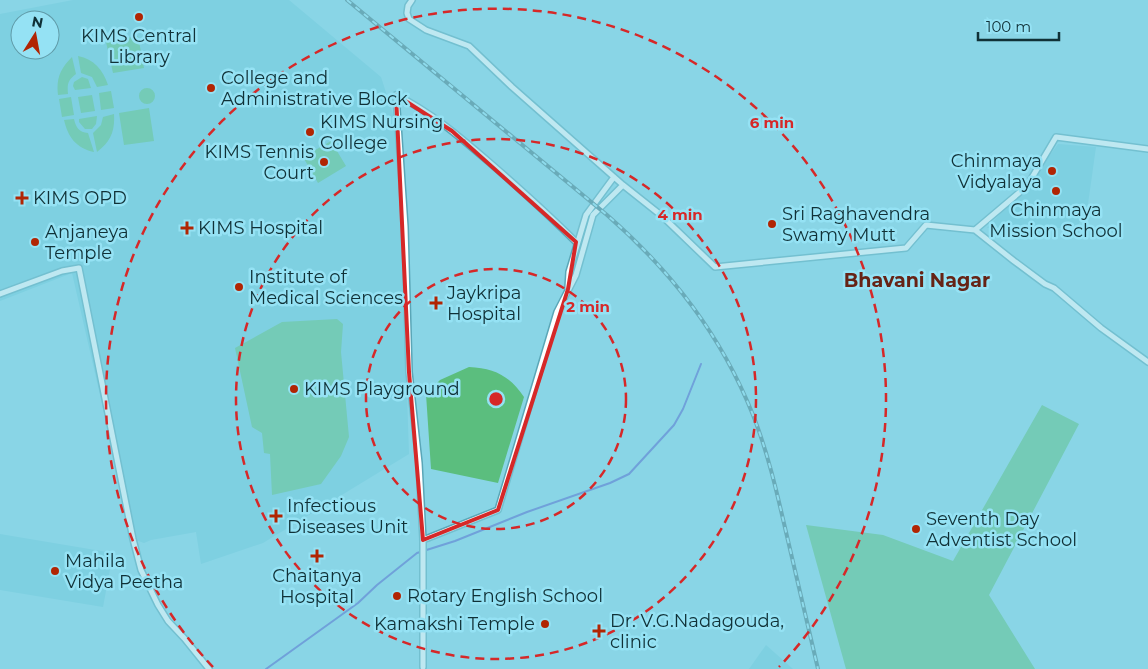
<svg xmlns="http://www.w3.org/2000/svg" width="1148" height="669" viewBox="0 0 1148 669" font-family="Montserrat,sans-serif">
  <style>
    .built { fill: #72c9dc; fill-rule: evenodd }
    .green { fill: #5bbe7e }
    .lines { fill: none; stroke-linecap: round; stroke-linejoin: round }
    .stream { stroke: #5262cc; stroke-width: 2 }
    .minor-casing { stroke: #5aa6b7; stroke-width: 8 }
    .minor { stroke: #fff; stroke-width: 5 }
    .rail-casing { stroke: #447883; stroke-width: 4 }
    .rail { stroke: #95e2f4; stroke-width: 2; stroke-dasharray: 5.5; stroke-linecap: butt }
    .marked { fill: none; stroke: #d62828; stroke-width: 4; stroke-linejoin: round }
    .ring { fill: none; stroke: #d62828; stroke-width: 2.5; stroke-dasharray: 9 6 }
    .poi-dot { fill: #b12503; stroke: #95e2f4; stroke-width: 2 }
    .labels { text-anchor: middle; stroke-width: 5; stroke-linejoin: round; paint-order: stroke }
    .poi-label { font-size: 18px; fill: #103137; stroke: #95e2f4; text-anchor: start }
    .neighbourhood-label { font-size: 19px; font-weight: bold; fill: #662315; stroke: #95e2f4 }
    .centre { fill: #d62828; stroke: #95e2f4; stroke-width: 2.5 }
    .ring-label { font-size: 15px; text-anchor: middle; font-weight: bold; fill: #d62828; stroke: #95e2f4; stroke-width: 5; stroke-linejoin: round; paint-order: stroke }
  </style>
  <rect width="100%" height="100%" fill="#89d5e6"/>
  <!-- built -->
  <path class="built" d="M73 0H289L381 77 394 117 401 218 409 454 263 543 201 564 196 532 151 540 144 543 133 539 72 273 0 301V14ZM20 20H50V50H20Z
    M1058 144 1096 147 1088 204 1077 228H987L1034 177Z
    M0 534 113 553 103 607 0 590Z
    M766 645 793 669H749Z"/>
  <!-- green -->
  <path class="green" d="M138 36 144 68 113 73 106 42Z
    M78 56C94 59 103 70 108 85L97 87 92 77 81 73Z
    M72 57 76 74C68 80 67 84 68 94L58 95C56 79 60 69 72 57Z
    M82 77 88 79 91 88 75 90 73 86 74 82Z
    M139 96a8 8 0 1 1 16 0a8 8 0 1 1-16 0Z
    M111 91 114 108 101 110 99 93Z
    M92 95 95 111 81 113 78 97Z
    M71 97 74 115 62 117 59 99Z
    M149 108 154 141 124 145 119 113Z
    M114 114C115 131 111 141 97 152L93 133 101 125 103 117Z
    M97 116 96 124 92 129H85L79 122V119Z
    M74 119C76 128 79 132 88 133L94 152C76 148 68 137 64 120Z
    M331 141 346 166 318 183 303 157Z
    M337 319 343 324 341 352 349 437 341 456 321 484 272 495 270 454 264 453 262 433 252 427 235 348 282 322Z
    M469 367C494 368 510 376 524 397L498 483 431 469 426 394 440 380Z
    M1042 405 1079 424 989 595 1035 669H846L806 525 883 535 953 561Z"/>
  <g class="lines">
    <!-- stream -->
    <path class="stream" d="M266 669 358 603 377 585 417 553 455 541 527 512 610 483 629 474 674 425 683 409 701 364"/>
    <!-- minor casing -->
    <g class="minor-casing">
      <path id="minor" d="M412 0 408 6 407 13 409 19 426 30 469 46 512 87 623 185 662 216 715 267 906 248 926 225 975 230 1014 261 1045 284 1054 288 1101 328 1148 362
        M396 95 405 227 409 372 419 463 423 540V667
        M396 95C431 112 460 137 489 162 519 188 548 214 576 242
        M975 230 1027 186 1056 137 1148 149
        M568 288 569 272 586 215 614 177
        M0 294 62 271 79 268 133 539 141 570 158 605 168 621 184 638 209 669
        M423 540 498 510 557 312 576 275 593 215 623 185"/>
    </g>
    <!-- minor -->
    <use href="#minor" class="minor"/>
    <!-- rail casing -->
    <g class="rail-casing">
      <path id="rail" d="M347 0 607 215C672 272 721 335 753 415 768 453 777 493 786 532 797 578 807 623 818 669"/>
    </g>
    <!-- rail -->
    <use href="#rail" class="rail"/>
  </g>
  <!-- marked area -->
  <path d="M0 0H1148V669H0ZM396 95 452 131 576 242 568 289 498 510 423 540 409 372Z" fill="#89d5e6" fill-opacity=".55" fill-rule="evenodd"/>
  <path class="marked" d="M396 95 452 131 576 242 568 289 498 510 423 540 409 372Z"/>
  <!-- distance rings -->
  <g class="ring">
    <circle cx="496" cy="399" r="130"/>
    <circle cx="496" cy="399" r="260"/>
    <path d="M213 667A390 390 0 1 1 779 667"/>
  </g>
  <!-- markers -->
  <g class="poi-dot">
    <circle cx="139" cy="17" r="5"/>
    <circle cx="211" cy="88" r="5"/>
    <circle cx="310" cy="132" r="5"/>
    <circle cx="324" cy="162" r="5"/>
    <circle cx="1052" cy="171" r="5"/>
    <circle cx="1056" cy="191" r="5"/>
    <path d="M19.5 190.5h5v5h5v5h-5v5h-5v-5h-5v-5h5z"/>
    <circle cx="772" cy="224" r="5"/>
    <path d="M184.5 220.5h5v5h5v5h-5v5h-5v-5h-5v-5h5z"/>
    <circle cx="35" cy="242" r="5"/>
    <circle cx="239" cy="287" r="5"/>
    <path d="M433.5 295.5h5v5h5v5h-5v5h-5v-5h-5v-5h5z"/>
    <circle cx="294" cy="389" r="5"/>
    <path d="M273.5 508.5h5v5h5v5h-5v5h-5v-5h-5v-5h5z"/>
    <circle cx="916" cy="529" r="5"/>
    <path d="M314.5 548.5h5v5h5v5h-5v5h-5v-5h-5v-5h5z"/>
    <circle cx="55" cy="571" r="5"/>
    <circle cx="397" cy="596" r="5"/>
    <circle cx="545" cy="624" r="5"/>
    <path d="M596.5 623.5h5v5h5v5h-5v5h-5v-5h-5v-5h5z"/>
  </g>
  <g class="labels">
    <!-- poi labels -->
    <g class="poi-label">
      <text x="139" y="42" text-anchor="middle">KIMS Central<tspan x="139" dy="21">Library</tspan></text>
      <text x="221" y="84">College and<tspan x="221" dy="21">Administrative Block</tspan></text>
      <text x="320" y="128">KIMS Nursing<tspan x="320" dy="21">College</tspan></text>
      <text x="314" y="158" text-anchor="end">KIMS Tennis<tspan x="314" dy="21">Court</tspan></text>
      <text x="1042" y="167" text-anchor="end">Chinmaya<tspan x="1042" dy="21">Vidyalaya</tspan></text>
      <text x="33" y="204">KIMS OPD</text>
      <text x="1056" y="216" text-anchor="middle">Chinmaya<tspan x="1056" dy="21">Mission School</tspan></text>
      <text x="782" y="220">Sri Raghavendra<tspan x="782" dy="21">Swamy Mutt</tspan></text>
      <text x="198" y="234">KIMS Hospital</text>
      <text x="45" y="238">Anjaneya<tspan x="45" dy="21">Temple</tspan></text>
      <text x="249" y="283">Institute of<tspan x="249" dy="21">Medical Sciences</tspan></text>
      <text x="447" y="299">Jaykripa<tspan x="447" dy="21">Hospital</tspan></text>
      <text x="304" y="395">KIMS Playground</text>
      <text x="287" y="512">Infectious<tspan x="287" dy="21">Diseases Unit</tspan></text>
      <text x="926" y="525">Seventh Day<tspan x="926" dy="21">Adventist School</tspan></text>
      <text x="65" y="567">Mahila<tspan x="65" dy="21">Vidya Peetha</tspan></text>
      <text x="317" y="582" text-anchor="middle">Chaitanya<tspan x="317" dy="21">Hospital</tspan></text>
      <text x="407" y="602">Rotary English School</text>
      <text x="610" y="627">Dr. V.G.Nadagouda,<tspan x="610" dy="21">clinic</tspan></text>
      <text x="535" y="630" text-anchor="end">Kamakshi Temple</text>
    </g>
    <!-- neighbourhood labels -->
    <g class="neighbourhood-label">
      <text x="917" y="287">Bhavani Nagar</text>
    </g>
  </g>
  <circle cx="496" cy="399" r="8" class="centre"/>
  <g class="ring-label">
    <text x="772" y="128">6 min</text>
    <text x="680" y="220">4 min</text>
    <text x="588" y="312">2 min</text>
  </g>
  <!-- north arrow -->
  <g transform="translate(35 35) rotate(11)"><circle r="24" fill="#95e2f4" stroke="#609ba8"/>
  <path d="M0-4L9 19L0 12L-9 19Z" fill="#b12503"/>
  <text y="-8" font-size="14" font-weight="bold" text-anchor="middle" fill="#103137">N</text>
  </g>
  <!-- scale -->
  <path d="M978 32v8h81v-8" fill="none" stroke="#103137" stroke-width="2.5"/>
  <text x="986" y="32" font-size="15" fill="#103137" stroke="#95e2f4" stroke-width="4" paint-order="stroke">100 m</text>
</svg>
